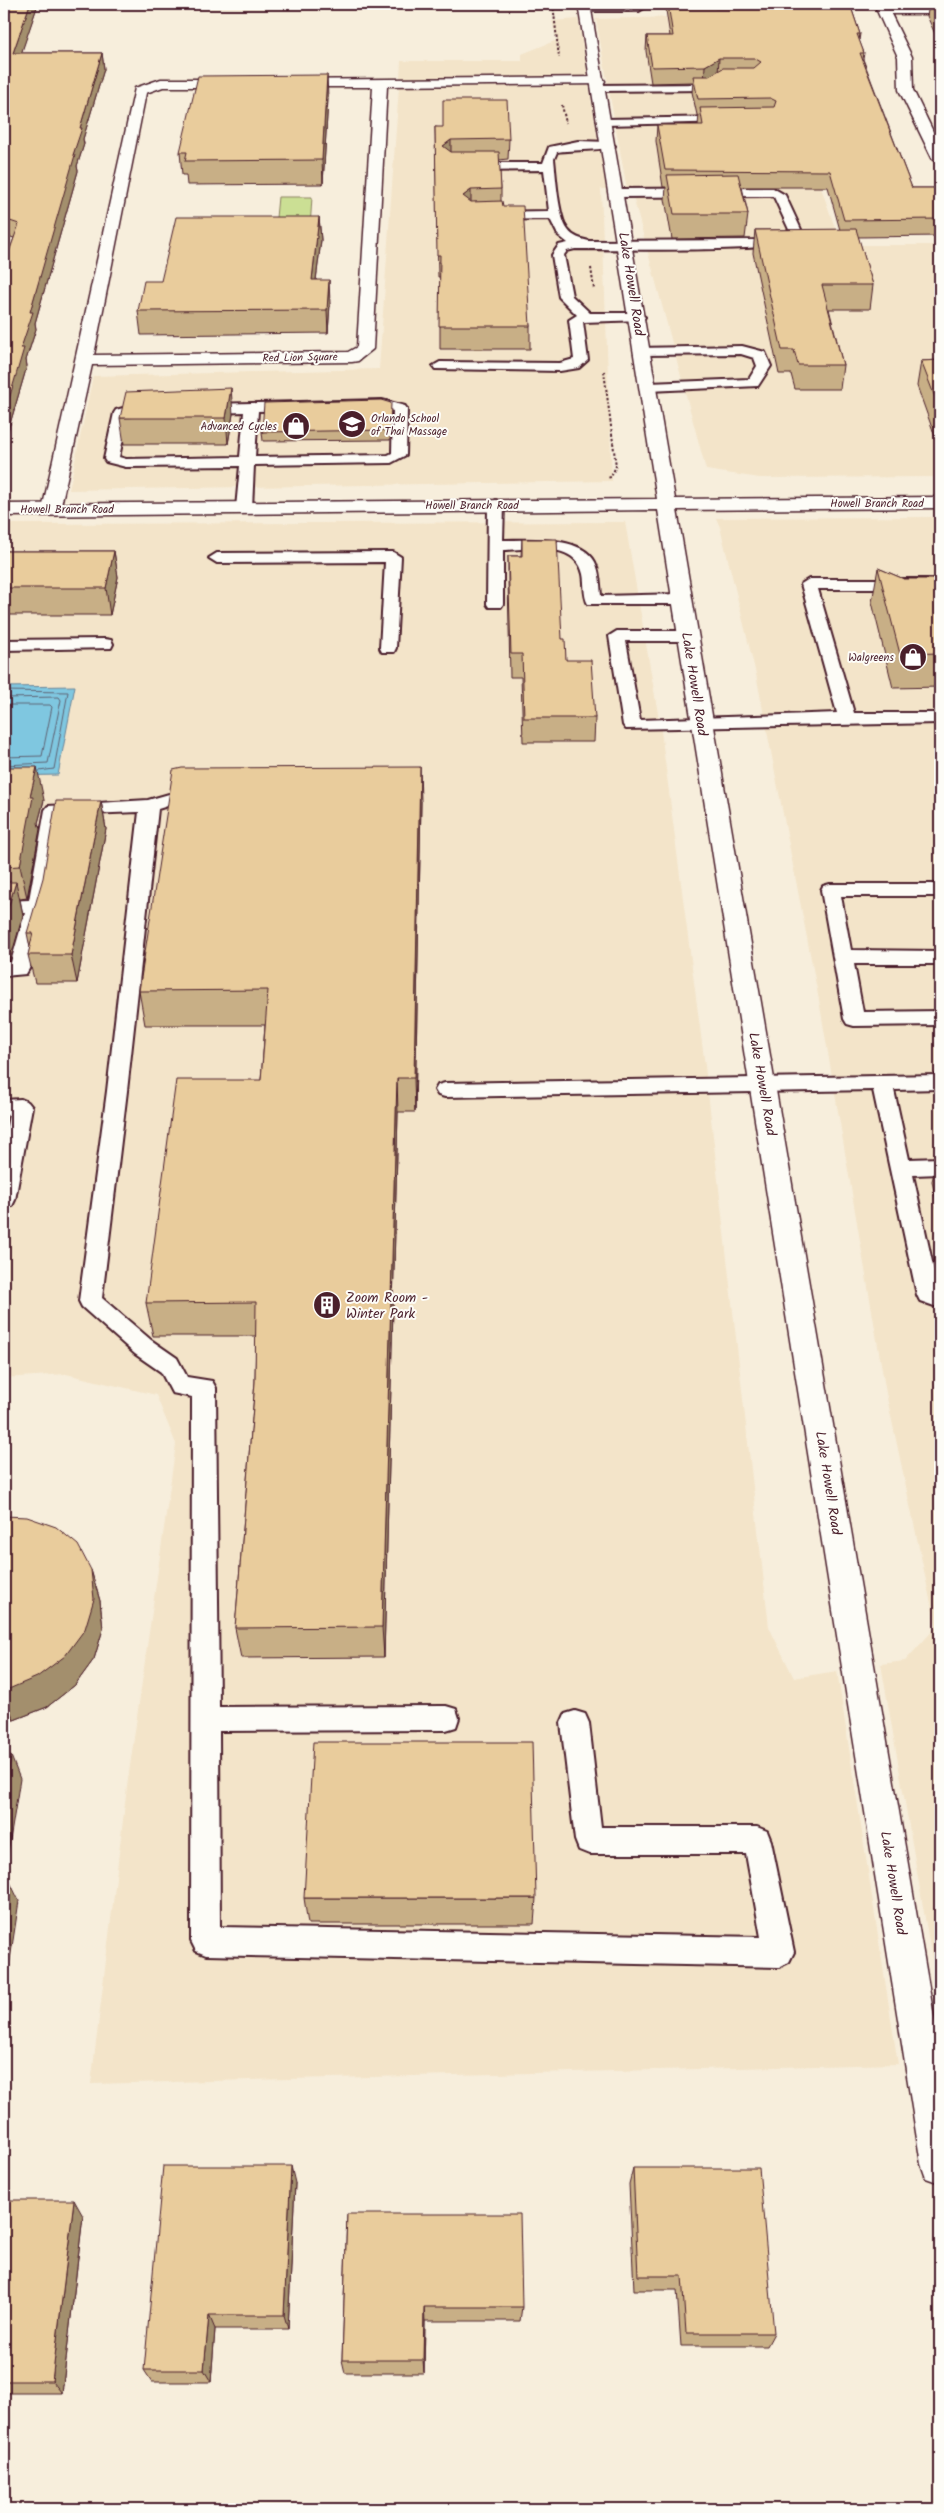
<svg xmlns="http://www.w3.org/2000/svg" width="944" height="2513" viewBox="0 0 944 2513" font-family="Kalam,sans-serif">
  <style>
    .built { fill: #f3e4c9 }
    .green { fill: #cbdf94; stroke: #8a7f60 }
    .water { fill: #7fc7e0; stroke: #6a8498 }
    .lines { fill: none; stroke-linecap: round; stroke-linejoin: round }
    .shore { stroke: #5f6273; stroke-width: 1 }
    .lane-casing { stroke: #4a1f2b; stroke-width: 4 }
    .street-casing { stroke: #4a1f2b; stroke-width: 3 }
    .secondary-casing { stroke: #4a1f2b; stroke-width: 3 }
    .path { stroke: #4a1f2b; stroke-width: 2; stroke-dasharray: 2.5 2; stroke-linecap: butt }
    .lane { fill: #fdfcf7; fill-rule: evenodd }
    .street { fill: #fdfcf7; fill-rule: evenodd }
    .secondary { fill: #fdfcf7; fill-rule: evenodd }
    .wall { fill: #c8af86; stroke: #4a1f2b }
    .shaded-wall { fill: #a38f6d; stroke: #4a1f2b }
    .building { fill: #e9cc9c; stroke: #4a1f2b }
    .labels { text-anchor: middle; stroke-width: 4; stroke-linejoin: round; paint-order: stroke }
    .far-street-label { font-size: 11px; fill: #4a1f2b; stroke: #fdfcf7 }
    .far-poi-label { font-size: 11px; fill: #4a1f2b; stroke: #fdfcf7; text-anchor: end }
    .street-label { font-size: 14px; fill: #4a1f2b; stroke: #fdfcf7 }
    .poi-label { font-size: 14px; fill: #4a1f2b; stroke: #fdfcf7; text-anchor: start }
  </style>
  <rect width="100%" height="100%" fill="#f7eedc"/>
  <filter id="ink" filterUnits="userSpaceOnUse"><feTurbulence type="fractalNoise" baseFrequency=".02" numOctaves="2"/><feDisplacementMap in="SourceGraphic" scale="10" xChannelSelector="R" yChannelSelector="G"/><feConvolveMatrix kernelMatrix="1 2 1 2 8 2 1 2 1" color-interpolation-filters="sRGB"/></filter>
  <g filter="url(#ink)">
    <!-- built -->
    <path class="built" d="M761 15 841 245H940V477L760 478 706 470 631 189H627L596 19Z
      M578 19 588 77 400 79 401 61H522V54L557 40 552 21Z
      M589 86 606 189H601L612 481 69 490 93 376 379 369 399 87Z
      M940 517V2005L881 1664 905 1661 936 1627 886 1393 819 1000 756 674 720 527 716 518Z
      M625 522 661 731 705 1066 769 1627 794 1678 837 1671 898 2064 91 2084 127 1787 176 1444 156 1395 66 1374 4 1378V524Z"/>
    <!-- green -->
    <path class="green" d="M278 197H312L310 228H275Z"/>
    <!-- water -->
    <path class="water" d="M75 686 58 775 4 776V687Z"/>
    <g class="lines">
      <!-- shore -->
      <path class="shore" d="M4 691 68 692 54 769 39 771
        M4 698 59 697 61 700 48 763 4 765
        M4 705H50L52 707 42 756 4 757"/>
      <!-- lane casing -->
      <g class="lane-casing">
        <path id="lane" d="M633 4H643L644 8 639 11H585L580 8 585 5Z
          M719 76 723 77V81L707 90 599 91 593 88 599 85 705 84Z
          M729 117 733 118V122L605 125 599 122 605 119Z
          M578 141 609 142 615 146C611 150 568 150 557 152L554 159C556 176 558 217 568 230 573 237 581 239 589 241L756 240 789 237 792 236 774 197 771 196 617 197 611 193 617 189 773 188 785 195 805 238C792 254 607 249 575 249L567 251 564 255 572 296 590 313H638L645 317 643 320 583 322 588 360 579 368 560 371 435 369 433 366 440 362 560 363 574 359 569 320 577 315 559 297 552 255 559 245 568 243 558 235 550 219 495 220 489 216 495 212 549 211 544 170 470 171 464 167 470 163H543L549 147Z
          M742 346 765 352 771 366 758 386 649 391 642 387 649 383 749 379 757 366 754 358 741 354 643 355 638 354 636 351 638 348Z
          M382 400 405 406 407 409 406 455 391 463 254 465 252 508 244 513 236 508 240 466 126 467 106 462 104 459 114 413 116 410 130 406ZM382 408 393 411 392 453 388 455 255 457 258 411ZM244 412 240 457 126 459 119 457 128 416Z
          M496 500 504 505 503 540C529 540 581 535 595 562 600 572 600 585 601 596L681 594 689 599 681 604H588C583 596 585 583 583 574 576 541 528 549 503 550V604L501 607H489L487 604 488 505Z
          M393 552 401 557 396 648 394 652H382L380 648 385 562 217 563 209 558 217 553Z
          M809 579H940V589H818L854 713H940V723L626 729 623 725 609 636 617 631H687L695 636 687 641H626L640 720 837 713 801 584Z
          M105 639 111 640 113 644 111 648 4 650V640Z
          M197 786 203 787 206 791 203 795 158 809 127 1091 102 1298 151 1340 177 1358 187 1377 212 1381 216 1388 219 1707 446 1706 456 1709 459 1718 456 1727 446 1730 219 1731 220 1927 761 1937 746 1854H589L579 1850 575 1840 561 1723 565 1714 575 1711 585 1714 589 1723 601 1827H757L767 1831 771 1841 794 1952 789 1962 779 1967 206 1955 196 1951 191 1941 192 1397 172 1393 161 1372 135 1354 82 1307 79 1301 107 1091 139 812 62 815 47 906 29 969 26 974 4 976V962H11L25 913H4V901L29 900 45 810 48 806 148 800Z
          M830 884H940V896H841L851 950 940 951V964H854L863 1012 940 1011V1025L854 1026 847 1024 844 1019 821 890 823 886Z
          M940 1075V1089L894 1090 909 1159 940 1158V1174L913 1175 938 1289 940 1290V1308L920 1301 917 1295 873 1090 445 1097 438 1095 435 1090 438 1085 445 1083Z
          M21 1099 28 1102 32 1107 15 1200 12 1206 4 1208V1143L9 1115 4 1114V1100Z"/>
      </g>
      <!-- street casing -->
      <g class="street-casing">
        <path id="street" d="M874 4H886L887 6H940V14H891L912 57 913 90 940 146V164L933 160 899 90 898 57Z
          M598 77 603 78 605 81 603 84 387 86 373 349 358 361 352 362 92 365 60 510 58 514H44L42 510 135 88 161 79H234L241 83 234 87H163L146 93 94 355 348 352 357 347 373 87H290L283 83 285 80Z"/>
      </g>
      <!-- secondary casing -->
      <g class="secondary-casing">
        <path id="secondary" d="M578 4H590L675 499 940 497V508L677 510 940 2052V2183L926 2178 921 2164 658 510 4 516V504L657 499Z"/>
      </g>
      <!-- path -->
      <path class="path" d="M553 4 559 58
        M562 105 566 123
        M591 268 594 289
        M604 371 616 466 611 477 607 478"/>
      <!-- lane -->
      <use href="#lane" class="lane"/>
      <!-- street -->
      <use href="#street" class="street"/>
      <!-- secondary -->
      <use href="#secondary" class="secondary"/>
    </g>
    <!-- wall -->
    <path class="wall" d="M4 4H38L21 53H102L104 69 83 139 84 144 77 166 78 171 35 323 36 329 26 360 27 366 7 434H4V266L14 238 4 235Z
      M665 4H714L715 8H777L775 4H850L860 34 859 40 864 53 863 59 912 188H940V236L858 237 873 285 870 309H829L843 365 840 389H795L791 374H779L753 253 755 230H840L828 187H742L748 214 745 238 672 239 665 199 666 187H663L656 141 657 125H698L699 115H697L692 92 693 82 651 83 646 51 647 36H670Z
      M922 4H940V45L927 16 929 5Z
      M328 98 323 184 187 185 186 175H182L180 152Z
      M435 127 509 139 508 159 499 160 501 189V201L530 326V349H440V277H438Z
      M319 217 321 240 316 280 330 304 328 333 141 335 138 311 161 281Z
      M940 360V439H936L917 386 921 361Z
      M391 412 390 440 263 441 262 432Z
      M233 414 228 444H124L120 418Z
      M522 539 562 639 566 660 595 718 594 742H523L521 677H510L508 579V556H521Z
      M4 551H114L118 577 110 615H4Z
      M878 568 904 579H940V687L893 688 872 602Z
      M4 767 44 800 38 823 40 829 27 898 20 899 23 915 10 960H4Z
      M101 801 106 829 77 983H35L28 955 30 948 27 933Z
      M421 801 415 1112H398L384 1657 241 1658 235 1628 255 1382 256 1336H153L146 1303 261 1080 265 1025H145L139 991Z
      M940 1150V1222L932 1181Z
      M4 1516 91 1570 100 1601 103 1629 94 1659 75 1685 47 1707 14 1720 4 1721Z
      M304 1898H536L534 1924H308Z
      M633 2168 774 2333 767 2346H681L677 2290H634L629 2184Z
      M295 2183 288 2329H215L211 2382H152L144 2370Z
      M4 2200 83 2216 62 2393H4Z
      M347 2214 522 2307 520 2321H425L424 2373H345L342 2360Z"/>
    <!-- shaded-wall -->
    <path class="shaded-wall" d="M30 4H38L16 69 13 53Z
      M102 53 104 69 83 139 84 144 77 166 78 171 35 323 36 329 26 360 27 366 7 434 4 416 30 312 73 155 80 128Z
      M719 58 718 74 704 82 705 66Z
      M327 75 328 98 323 184 322 160Z
      M451 140V161L443 146Z
      M471 190V211L463 196Z
      M319 217 321 240 313 304 312 280Z
      M329 280 330 304 328 333 327 310Z
      M231 388 233 414 228 444 226 418Z
      M114 551 118 577 110 615 106 588Z
      M37 767 44 800 38 823 40 829 27 898 20 866 30 797Z
      M420 767 421 801 415 1112 414 1078Z
      M101 801 106 829 77 983 71 955Z
      M16 882 23 915 10 960 4 936V921Z
      M397 1078 398 1112 384 1657 382 1627Z
      M91 1570 100 1601 103 1629 94 1659 75 1685 47 1707 14 1720 4 1695V1691Z
      M11 1756 20 1779 4 1877V1797Z
      M9 1880 19 1901 6 1986 4 1982V1915Z
      M291 2166 295 2183 288 2329 284 2315Z
      M74 2200 83 2216 62 2393 52 2381Z
      M424 2307 425 2321 424 2373 423 2360Z
      M209 2315 215 2329 211 2382 204 2370Z"/>
    <!-- building -->
    <path class="building" d="M4 4H30L13 53H102L80 128H82L73 155H75L30 312H33L21 348H24L4 416V266L19 224 4 219Z
      M668 4H714L715 8H782L781 4H850L860 34H857L864 53H860L912 188H940V219L844 220 830 171 665 170 657 125H703L700 108 774 107 776 101 770 98 698 99 693 76H709L723 68H754L761 62 754 58H719L705 66 652 67 647 36H673Z
      M931 4H940V24Z
      M327 75 322 160 185 161 187 152H180L198 76Z
      M443 100H507L509 139 451 140 443 146 451 152H499L501 189 471 190 463 196 471 202 502 201 503 206H523L530 326H439L440 255H437L435 127H443Z
      M738 174 748 214H674L667 175Z
      M176 217H319L312 280H329L327 310 138 311 144 281H161Z
      M856 229 873 285H822L843 365H798L794 350H782L755 230Z
      M940 360V410L921 361Z
      M231 388 226 418H120L126 392Z
      M381 400 391 403 390 430 262 432 264 403Z
      M522 539H557L562 639H565L566 660H591L595 718H524L522 654H511L508 556H522Z
      M4 551H114L106 588H4Z
      M878 568 904 579H940V653L900 654Z
      M4 767H37L30 797H33L20 866 4 867Z
      M420 767 414 1078H397L382 1627 235 1628 255 1382 256 1302 146 1303 176 1080H261L268 990 139 991 173 770 182 768Z
      M56 801H101L71 955H28L33 933H27L43 878Z
      M4 882H16L4 921Z
      M4 1516 27 1517 56 1527 78 1545 91 1570 94 1599 85 1629 65 1656 37 1677 4 1691Z
      M313 1742H532L536 1898H304Z
      M4 1756H11L4 1797Z
      M4 1880H9L4 1915Z
      M163 2166H291L284 2315H209L204 2370H144Z
      M633 2168H759L774 2333H686L682 2276H638Z
      M4 2200H74L52 2381H4Z
      M347 2214H520L522 2307H424L423 2360H342Z"/>
  </g>
  <!-- icons -->
  <defs>
    <g id="university-disc" transform="scale(1.4375)"><circle r="9.5" fill="#4a1f2b" stroke="#fdfcf7"/><path d="M0-5L7-2L0 1L-7-2ZM-4 1L0 2.5L4 1V4Q0 6-4 4Z" fill="#fff"/></g>
    <g id="shop-disc" transform="scale(1.4375)"><circle r="9.5" fill="#4a1f2b" stroke="#fdfcf7"/><path d="M-5-2.5h2.3a2.7 3.5 0 0 1 5.4 0H5L5.5 6h-11ZM-1.5-2.5h3a1.5 2.3 0 0 0-3 0Z" fill="#fff"/></g>
    <g id="building-disc" transform="scale(1.4375)"><circle r="9.5" fill="#4a1f2b" stroke="#fdfcf7"/><path d="M-4-6H4V6H1V3H-1V6H-4ZM-2.5-4.3h1.7v1.8h-1.7ZM.8-4.3h1.7v1.8H.8ZM-2.5-1h1.7V.8h-1.7ZM.8-1h1.7V.8H.8Z" fill="#fff"/></g>
  </defs>
  <g fill-rule="evenodd">
    <use href="#university-disc" x="352" y="424"/>
    <use href="#shop-disc" x="296" y="426"/>
    <use href="#shop-disc" x="913" y="657"/>
    <use href="#building-disc" x="327" y="1305"/>
  </g>
  <g class="labels">
    <!-- far-street labels -->
    <g class="far-street-label">
      <text transform="translate(300 357) rotate(-1)" y="4">Red Lion Square</text>
      <text x="877" y="507">Howell Branch Road</text>
      <text x="472" y="509">Howell Branch Road</text>
      <text x="67" y="513">Howell Branch Road</text>
    </g>
    <!-- far-poi labels -->
    <g class="far-poi-label">
      <text x="371" y="422" text-anchor="start">Orlando School<tspan x="371" dy="13">of Thai Massage</tspan></text>
      <text x="277" y="430">Advanced Cycles</text>
      <text x="894" y="661">Walgreens</text>
    </g>
    <!-- street labels -->
    <g class="street-label">
      <text transform="translate(632 284) rotate(81)" y="5">Lake Howell Road</text>
      <text transform="translate(695 684) rotate(81)" y="5">Lake Howell Road</text>
      <text transform="translate(763 1084) rotate(80)" y="5">Lake Howell Road</text>
      <text transform="translate(829 1483) rotate(81)" y="5">Lake Howell Road</text>
      <text transform="translate(894 1883) rotate(81)" y="5">Lake Howell Road</text>
    </g>
    <!-- poi labels -->
    <g class="poi-label">
      <text x="346" y="1302">Zoom Room -<tspan x="346" dy="16">Winter Park</tspan></text>
    </g>
  </g>
  <!-- margin -->
  <rect width="944" height="2513" fill="none" stroke="#fdfcf7" stroke-width="20"/>
  <rect x="10" y="10" width="924" height="2493" fill="none" stroke="#4a1f2b" stroke-width="2" filter="url(#ink)"/>
</svg>
